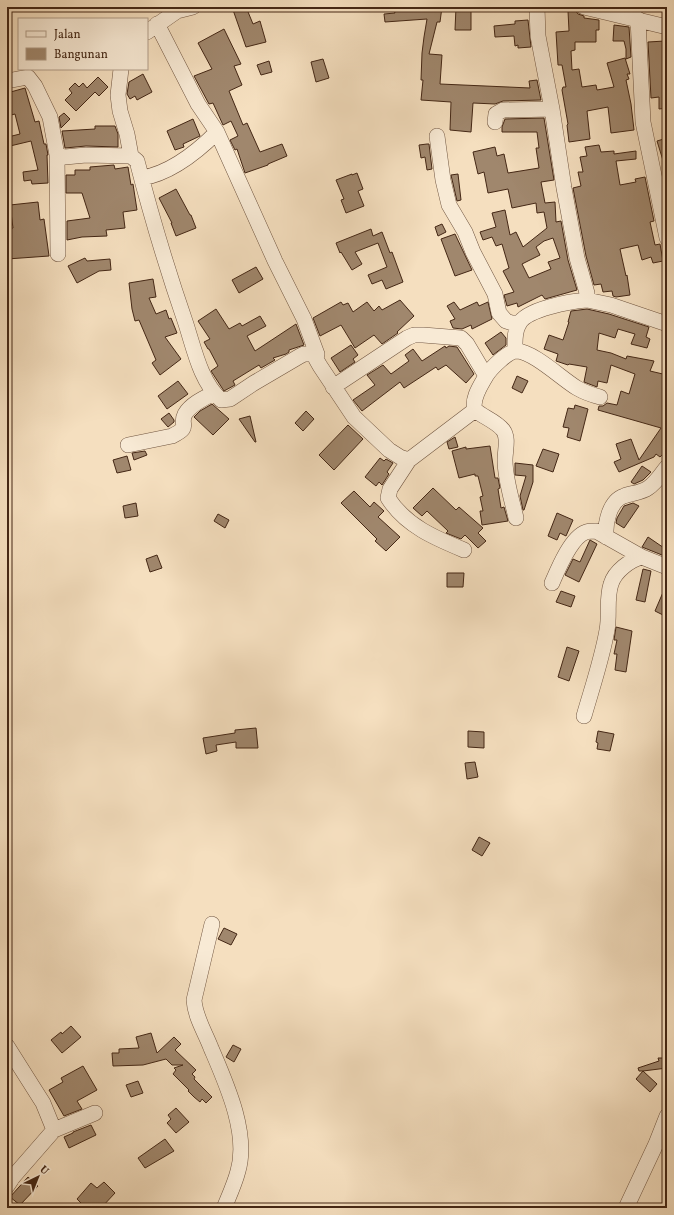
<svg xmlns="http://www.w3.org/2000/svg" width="674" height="1215" viewBox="0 0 674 1215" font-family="Vollkorn,serif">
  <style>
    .building { fill: #a0876d; stroke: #442715; fill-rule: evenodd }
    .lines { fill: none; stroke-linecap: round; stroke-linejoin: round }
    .minor-casing { stroke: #705540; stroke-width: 16 }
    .minor { stroke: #f8ead5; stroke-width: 15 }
  </style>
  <rect width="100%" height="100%" fill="#f5dfbf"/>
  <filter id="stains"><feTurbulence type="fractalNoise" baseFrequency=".005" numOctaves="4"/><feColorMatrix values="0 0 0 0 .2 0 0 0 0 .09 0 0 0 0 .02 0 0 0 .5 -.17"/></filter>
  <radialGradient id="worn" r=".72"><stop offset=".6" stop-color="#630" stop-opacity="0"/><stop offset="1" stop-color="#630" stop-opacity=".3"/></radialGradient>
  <!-- building -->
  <path class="building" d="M232 7H246L253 24 260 21 266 42 246 47Z
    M425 7H442L440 22H437L429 54 442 55 440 84 530 88 529 81 537 80 541 100 503 101 495 104 473 103 471 132 450 130 451 102 421 100 423 80H421L422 53 424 37 427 19 385 22 384 14 395 13 394 10Z
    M456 7H471V30H455Z
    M568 11H576L578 14 584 16V18L599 20V30H596V42H575V50L571 51 572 70 579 69 582 87 596 85 597 90 614 87 607 63 625 58 630 74H627L629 79 626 80 631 104 634 130 611 133 608 107 587 111 590 139 569 142 567 125 568 124 562 90 563 87H566L562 65H558L556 32 569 31Z
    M528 20 531 47 518 48V45L515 46 514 36 495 37 494 26 515 24V21Z
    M614 25 629 27 631 57 626 59V49L624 41H613Z
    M224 29 241 64 234 66 242 85 229 91 243 125 247 123 260 152 282 144 287 156 268 164V165L245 173 237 149 235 150 230 140 238 136 231 121 223 125 213 103 209 104 194 76 212 69 198 43Z
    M665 41 667 58V108L659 109V97L651 98 648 42Z
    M323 59 329 78 316 82 311 62Z
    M269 61 272 72 261 75 257 65Z
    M143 74 152 92 137 100 135 96 130 99 127 94 129 82Z
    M98 77 108 87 99 96 95 92 76 111 65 100 72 93 69 89 75 83 79 87 83 83 87 88Z
    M25 88 35 122 39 121 44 144H46L48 155H47L48 183 32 184 31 180 24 181 23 172 38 170 31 141 10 146 8 137 20 134 15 114 7 116V93Z
    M64 113 70 119 61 128 59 117Z
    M544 118 554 180 541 182 545 203 555 202 556 222 561 221 568 260 577 290 545 299 542 295 518 307 517 303 507 306 504 295 514 292 503 271 509 268 502 244 496 246 492 237 483 240 480 232 496 227 492 213 505 210 510 235 516 232 523 247 547 228 544 212 537 213 536 203 512 208 508 189 488 193 484 172 478 174 473 152 495 147 497 156 504 154 508 173 539 168 536 148H539L537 132H502V127L505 119ZM553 238 560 258 548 262 551 269 529 278 522 264 540 255 536 247 544 241Z
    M193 119 200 136 183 144 184 147 175 150 167 131Z
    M95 126H115L118 134V147L86 146 65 148 62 131 95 129Z
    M667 138V167H665L657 141Z
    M427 144H429L432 169 427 170 425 157 421 158 419 145Z
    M599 145 601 152 614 151V154L636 151V159L616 161 620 185 636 182 635 179 645 177 654 221 650 222 655 245 660 244 663 261 653 263 651 257 642 260 638 245 620 249 626 276 627 275 630 295 616 297 613 296 612 291 603 292 601 284 594 285 586 256 573 188 581 186 578 172H583L580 157 587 156 585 147Z
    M114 165 115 169 128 167 131 185 133 184 137 210 123 212 125 228 106 230 107 236 82 237 67 240V221L90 218 82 193H66V175H75V170H90V167Z
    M357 173 363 189 358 191 364 206 346 213 341 200 344 199 336 180 352 174V175Z
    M458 174 461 200 457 201 451 175Z
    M176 189 190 215H191L196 228 176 236 171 223H172L159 198Z
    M38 202 40 220 44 219 49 256 7 259V229L13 228 10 205Z
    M442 224 446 232 438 236 435 227Z
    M371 229 373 236 382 232 390 253 392 252 403 282 386 289 382 280 372 284 368 275 387 267 378 243 355 252 362 264 352 270 341 252 340 253 336 243Z
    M455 234 472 270 455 276 441 239Z
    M85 258 87 261 110 259 111 270 99 271 77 283 68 266Z
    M256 267 263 279 239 293 232 280Z
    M153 279 156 297 149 298 156 314 166 310 169 319 171 318 177 333 165 337 181 359 160 375 152 363 156 360 139 320 135 321 132 309 129 283Z
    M400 300 414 316 397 332 398 333 382 344 374 335 355 348 341 325 320 336 313 318 341 302 343 305 348 303 353 312 367 302 374 311 379 306 382 310Z
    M454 302 460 310 477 302 479 306 488 302 492 319 472 329 471 325 462 329 453 328 450 321 455 319 447 306Z
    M216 309 229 329 240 323 242 326 260 316 266 326 247 336 255 351 296 324 304 345 289 350V352L286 354 273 358 275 360 261 368 259 365 233 381 235 385 224 391 211 371 218 366 209 349H208L204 342 210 339 198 321Z
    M587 309 609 314 649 327 646 337 650 339 647 348 631 344 635 334 618 329 615 338 599 333 597 350 611 353 626 359 627 356 654 361 650 371 667 375V458L662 455 660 457 656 454 654 457 619 472 614 462 621 459 616 444 631 439 639 460 661 428 598 410 599 406H603L607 403 617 405 621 391 629 394 635 374 611 365 607 383 598 381 597 387 584 382 587 367 569 364 568 365 556 361 558 354 544 349 549 335 563 340 569 322H568L571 311Z
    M501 332 506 338V345L493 355 485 343Z
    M351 345 358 355 353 359 355 362 340 372 331 358Z
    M445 346 446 348 449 346 457 347 474 374 466 383 446 365 438 370 436 367 404 388 400 382 362 411 353 400 375 385 367 375 383 365 391 374 409 361 405 355 413 349 422 361Z
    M517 376 528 381 522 393 512 388Z
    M178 381 188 394 167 409 158 396Z
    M212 404 229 419 213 435 194 417 200 411Z
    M575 405 588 409 580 441 567 437 569 428 563 427 568 408 574 409Z
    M306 411 314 419 303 431 295 423Z
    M169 413 174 420V422L168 427 161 419Z
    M250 416 256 442H255L239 419Z
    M348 425 363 439 334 470 319 455Z
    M455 437 458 447 449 449 447 442Z
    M490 446 495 478H498L500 488 498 489 501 508 504 507 508 521 482 525 480 511H483L480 497 483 496 478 476H475V474L459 478 452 451 466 447V449Z
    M543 449 559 454 553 472 536 466Z
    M145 451 147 455 134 460 132 453Z
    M127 456 131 470 117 473 113 460Z
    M380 458 384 461 386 459 393 463 387 472 389 474 382 485 379 482 376 486 365 477Z
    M515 463 533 465V482L524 510H523L520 496 526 476 515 475Z
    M642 466 651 472 643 480 634 484 631 482Z
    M433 488 456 510 459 507 483 528 478 533 486 541 478 548 465 535 461 539 446 533 448 531 427 511 422 516 413 508Z
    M354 491 370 507 374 502 384 511 378 517 400 537 386 551 375 541 377 539 341 503Z
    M136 503 138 516 125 518 123 506Z
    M633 503 639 506 624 528 616 523 617 518 624 506Z
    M557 513 573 520 566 536 560 533 557 540 548 536Z
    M218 514 229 520 225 528 214 521Z
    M648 537 667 550V557L642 547Z
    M590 540 597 544 579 582 565 575 573 559 580 562Z
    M157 555 162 568 150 572 146 559Z
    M643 569 651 571 645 602 636 600Z
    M447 573H464L463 587H447Z
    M667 583V617L655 611Z
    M561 591 575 596 571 607 556 602Z
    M616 627 632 631 626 672 615 670 617 654H614L617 640H614Z
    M567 647 579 651 569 681 558 677Z
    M256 728 258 748H236V742L216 745 217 751 206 754 203 738 235 733V730Z
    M468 731 484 732V748L468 747Z
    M598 731 614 734 610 751 597 749 598 743 596 742Z
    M475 762 478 777 467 779 465 763Z
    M479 837 490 843 482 856 472 850Z
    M224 928 237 934 231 945 218 939Z
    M71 1026 81 1037 62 1053 51 1040 61 1032 62 1034Z
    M151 1033 157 1053 174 1037 181 1044 175 1050 196 1070 192 1074 195 1077 194 1079 212 1097 206 1103 202 1099 200 1102 194 1097 188 1091 189 1090 173 1074 176 1070 174 1068 183 1065H172L166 1059 143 1065 113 1066 112 1053H119V1049L139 1048 136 1037Z
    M233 1045 241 1049 234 1062 226 1057Z
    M658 1058H667V1068L643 1071 657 1084 650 1092 636 1079 643 1071H639L638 1068 659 1061Z
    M83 1066 97 1090 77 1101 82 1109 64 1116 49 1090 63 1082 61 1078Z
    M138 1081 143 1093 131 1097 126 1085Z
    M176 1108 189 1122 176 1133 167 1123 171 1119 168 1115Z
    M91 1125 96 1135 69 1148 64 1137 73 1133V1132Z
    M165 1139 174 1151 145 1168 138 1158Z
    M28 1177 38 1186 20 1205 10 1197Z
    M104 1182 115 1193 101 1208H86L77 1199 91 1183 97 1188Z"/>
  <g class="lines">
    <!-- minor casing -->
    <g class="minor-casing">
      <path id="minor" d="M584 7 667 27
        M638 19 643 122 667 238
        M157 24 198 104 217 132 275 261 304 319 317 354
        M147 32 177 11 193 7
        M121 69 118 95 120 111 127 134 131 156 137 161C151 215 167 269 185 321 194 348 200 381 221 400L230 399 254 383 300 356 304 354H317L316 359 320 366 354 417 389 450 400 457 409 460 475 410C471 399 481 385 486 376 491 368 508 351 517 351 534 352 562 379 577 388 584 392 592 395 600 397
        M7 81 28 77 35 86 50 117 57 155 65 157 86 155 131 156
        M495 122 496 114 503 110 552 109
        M437 136 443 180 449 205 465 232 473 252 495 294 499 313 506 321 512 323H519
        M57 155 58 254
        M142 178C171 173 196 153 217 132
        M587 300 611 305 667 324
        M515 351C515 342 514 332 519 324 526 309 572 301 587 300V293L577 258 564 188 552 109 538 36 537 7
        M333 387 407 338 414 335H423L461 338 467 344 486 376
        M475 410C483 417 496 421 503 430 509 438 505 450 505 460 505 479 512 500 516 518
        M128 445 172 436C192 426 179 426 185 414 191 404 204 398 214 393
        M409 460 390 489 388 498C406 526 435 538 464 550
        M606 537C605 524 609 501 624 496 631 493 641 493 648 488 656 483 661 474 667 467
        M552 583C558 569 571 537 586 532 589 531 593 531 596 531L642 557 667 567
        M584 716C592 688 602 659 607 630 610 615 606 599 611 584 615 571 630 560 642 557
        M212 924 194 1000C195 1017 205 1032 211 1048 226 1083 249 1133 238 1171 235 1183 229 1196 224 1208
        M7 1046 43 1103 54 1130 13 1177 7 1186
        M54 1130 95 1113
        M626 1208 656 1144 667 1116"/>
    </g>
    <!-- minor -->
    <use href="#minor" class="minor"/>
  </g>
  <!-- margin -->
  <rect width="674" height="1215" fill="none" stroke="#f5dfbf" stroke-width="24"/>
  <rect x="8" y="8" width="658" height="1199" fill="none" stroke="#442715" stroke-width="2"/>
  <rect x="12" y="12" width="650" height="1191" fill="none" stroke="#442715"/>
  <!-- legend -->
  <rect x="18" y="18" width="130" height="52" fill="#f8ead5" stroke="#b09c88"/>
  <rect x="26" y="31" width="20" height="6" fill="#f8ead5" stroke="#b09c88"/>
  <text x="54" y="38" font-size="12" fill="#442715">Jalan</text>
  <rect x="26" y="48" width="20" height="12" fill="#a0876d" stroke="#b09c88"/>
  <text x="54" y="58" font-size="12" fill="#442715">Bangunan</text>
  <!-- north arrow -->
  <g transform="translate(38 1177) rotate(43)" stroke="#f8ead5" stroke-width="3" paint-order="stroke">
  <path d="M0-3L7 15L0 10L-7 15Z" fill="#442715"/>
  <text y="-6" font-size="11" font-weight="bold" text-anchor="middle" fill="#442715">U</text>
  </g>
  <rect width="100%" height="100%" filter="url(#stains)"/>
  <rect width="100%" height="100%" fill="url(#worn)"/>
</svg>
